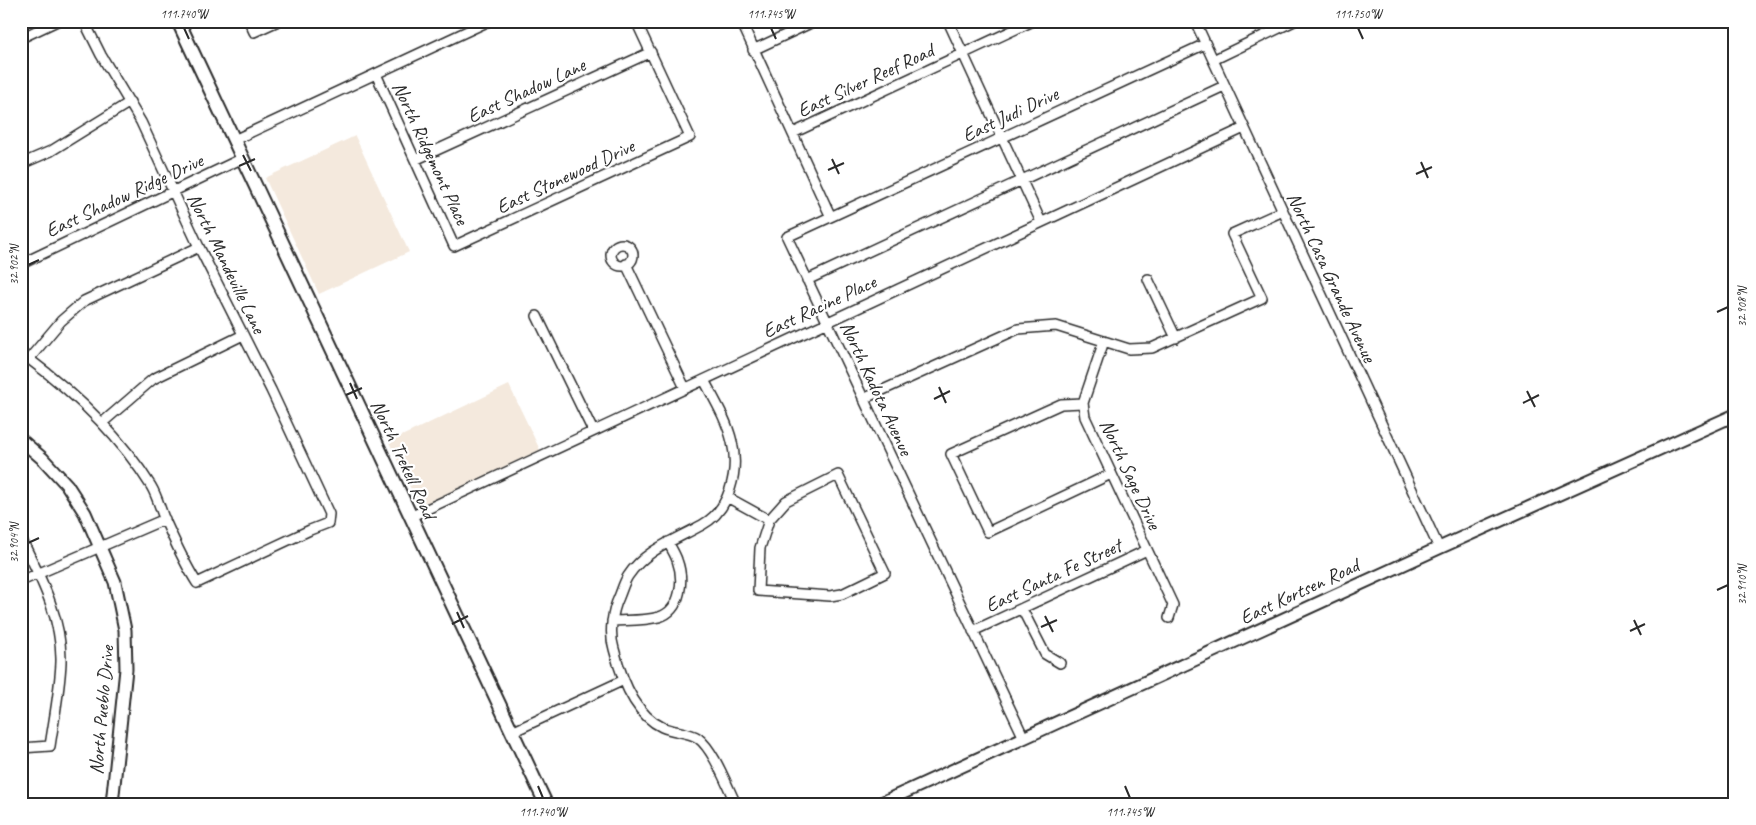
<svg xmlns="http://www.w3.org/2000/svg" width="1756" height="825" viewBox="0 0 1756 825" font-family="Caveat,sans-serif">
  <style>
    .built { fill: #f4e9dd }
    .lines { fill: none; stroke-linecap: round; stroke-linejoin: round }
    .minor-casing { stroke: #2b2b2b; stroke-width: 12 }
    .tertiary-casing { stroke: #2b2b2b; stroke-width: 15 }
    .secondary-casing { stroke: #2b2b2b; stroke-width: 16 }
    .minor { stroke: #fff; stroke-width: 9 }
    .tertiary { stroke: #fff; stroke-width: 11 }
    .secondary { stroke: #fff; stroke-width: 12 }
    .ticks { fill: none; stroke: #2b2b2b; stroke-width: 2 }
    .labels { text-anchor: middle; stroke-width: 4.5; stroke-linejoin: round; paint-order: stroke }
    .street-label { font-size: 20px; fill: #2b2b2b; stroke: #fff }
    .neatline { fill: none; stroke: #2b2b2b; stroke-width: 2 }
    .ticks-label { font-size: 12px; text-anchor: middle; fill: #2b2b2b }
  </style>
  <rect width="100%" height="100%" fill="#fff"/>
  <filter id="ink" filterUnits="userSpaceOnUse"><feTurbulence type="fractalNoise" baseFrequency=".02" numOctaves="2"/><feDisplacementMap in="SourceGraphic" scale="10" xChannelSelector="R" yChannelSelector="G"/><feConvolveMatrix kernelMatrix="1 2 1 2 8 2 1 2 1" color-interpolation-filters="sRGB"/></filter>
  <g filter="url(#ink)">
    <!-- built -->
    <path class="built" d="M355 136 409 252 319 294 265 178Z
      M509 385 540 450 428 502H421L415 498 389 442Z"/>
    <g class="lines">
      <!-- minor casing -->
      <g class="minor-casing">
        <path id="minor" d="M84 21 101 55 141 122 199 247 271 390 329 514 328 523 310 530 197 583C184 563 174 540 164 518 160 508 157 496 151 486 120 436 76 394 29 359L61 321 84 301 199 247
          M249 21 254 32 278 21
          M741 21 830 215
          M948 21 1041 222
          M1195 21 1439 548
          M21 38 57 21
          M753 50 815 21
          M1213 60 1294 21
          M376 74 454 246 690 137 636 21
          M793 133 1033 21
          M234 140 489 21
          M415 160 651 52
          M21 164 51 151 130 102
          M611 255a11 11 0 1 1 22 0a11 11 0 1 1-22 0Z
          M21 264 243 158
          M626 264 685 388
          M1148 279 1176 338
          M807 280 1224 86
          M537 316 593 431
          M1104 341 1083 403 1085 417 1173 605 1169 618
          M704 380C714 399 727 420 732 442 739 471 730 510 702 525 675 540 645 550 628 576 624 582 622 590 619 597 612 612 609 633 614 649 621 677 634 714 662 727 673 732 689 732 698 738 714 750 727 786 736 804
          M863 399 1018 329 1056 326 1129 349 1152 348 1262 298 1232 234 1283 211
          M1083 403 1061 404 951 454 988 532 1111 474
          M102 423 153 379 243 335
          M838 475 885 573 842 594 830 596 758 591 760 548 769 520 786 501Z
          M727 497 769 520
          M410 517 1244 128
          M21 538C40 577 62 617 61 662 60 689 54 719 50 746L21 748
          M21 581 165 519
          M1022 609 1045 654 1060 663
          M612 621C628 620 644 621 659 617 682 610 684 579 677 560 675 554 671 548 668 542
          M973 631 1147 550
          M512 732 624 680
          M1024 738 787 237 1205 44"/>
      </g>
      <!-- tertiary casing -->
      <g class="tertiary-casing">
        <path id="tertiary" d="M21 440 43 459 67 485 85 513 115 582 125 630 126 669 112 804
          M879 804 1439 548 1735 415"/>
      </g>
      <!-- secondary casing -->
      <g class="secondary-casing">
        <path id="secondary" d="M178 21 546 804"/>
      </g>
      <!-- minor -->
      <use href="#minor" class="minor"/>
      <!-- tertiary -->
      <use href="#tertiary" class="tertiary"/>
      <!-- secondary -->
      <use href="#secondary" class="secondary"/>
    </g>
  </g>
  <!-- ticks -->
  <path class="ticks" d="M184 28 189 39M771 28 776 39M1358 28 1363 39M243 155 251 171M832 159 839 174M1421 162 1428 178M239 166 255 159M828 170 844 163M1416 174 1432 167M28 265 39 260M1717 312 1728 307M350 383 357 399M939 387 946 403M1527 391 1535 407M346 395 362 388M934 399 950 391M1523 403 1539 395M28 543 39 538M1717 590 1728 585M457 612 464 628M1045 616 1053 632M1634 620 1641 635M452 624 468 616M1041 627 1057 620M1630 631 1645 624M538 786 543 798M1125 786 1130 798"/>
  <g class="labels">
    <!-- street labels -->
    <g class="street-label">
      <text transform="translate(865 80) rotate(-25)" y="7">East Silver Reef Road</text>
      <text transform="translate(526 90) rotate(-25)" y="7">East Shadow Lane</text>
      <text transform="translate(1010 114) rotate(-25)" y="7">East Judi Drive</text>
      <text transform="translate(431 153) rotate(65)" y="7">North Ridgemont Place</text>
      <text transform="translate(565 176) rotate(-25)" y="7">East Stonewood Drive</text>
      <text transform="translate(124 195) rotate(-25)" y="7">East Shadow Ridge Drive</text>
      <text transform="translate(227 263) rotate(64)" y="7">North Mandeville Lane</text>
      <text transform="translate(1332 277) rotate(65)" y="7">North Casa Grande Avenue</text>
      <text transform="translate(819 306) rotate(-25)" y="7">East Racine Place</text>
      <text transform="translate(877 388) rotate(65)" y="7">North Kadota Avenue</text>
      <text transform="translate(404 459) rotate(65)" y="7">North Trekell Road</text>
      <text transform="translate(1131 474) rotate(65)" y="7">North Sage Drive</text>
      <text transform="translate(1053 575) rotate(-25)" y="7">East Santa Fe Street</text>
      <text transform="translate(1299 591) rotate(-25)" y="7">East Kortsen Road</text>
      <text transform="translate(101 710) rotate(-85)" y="7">North Pueblo Drive</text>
    </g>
  </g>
  <!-- margin -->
  <rect width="1756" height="825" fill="none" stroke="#fff" stroke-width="55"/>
  <rect x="28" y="28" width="1700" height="770" class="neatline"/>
  <g class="ticks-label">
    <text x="184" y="18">111.740°W</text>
    <text x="771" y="18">111.745°W</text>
    <text x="1358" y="18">111.750°W</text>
    <text transform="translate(14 265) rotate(-90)" y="4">32.902°N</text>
    <text transform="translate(1742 307) rotate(-90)" y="4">32.908°N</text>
    <text transform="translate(14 543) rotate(-90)" y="4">32.904°N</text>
    <text transform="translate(1742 585) rotate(-90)" y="4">32.910°N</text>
    <text x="543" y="816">111.740°W</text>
    <text x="1130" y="816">111.745°W</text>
  </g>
</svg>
